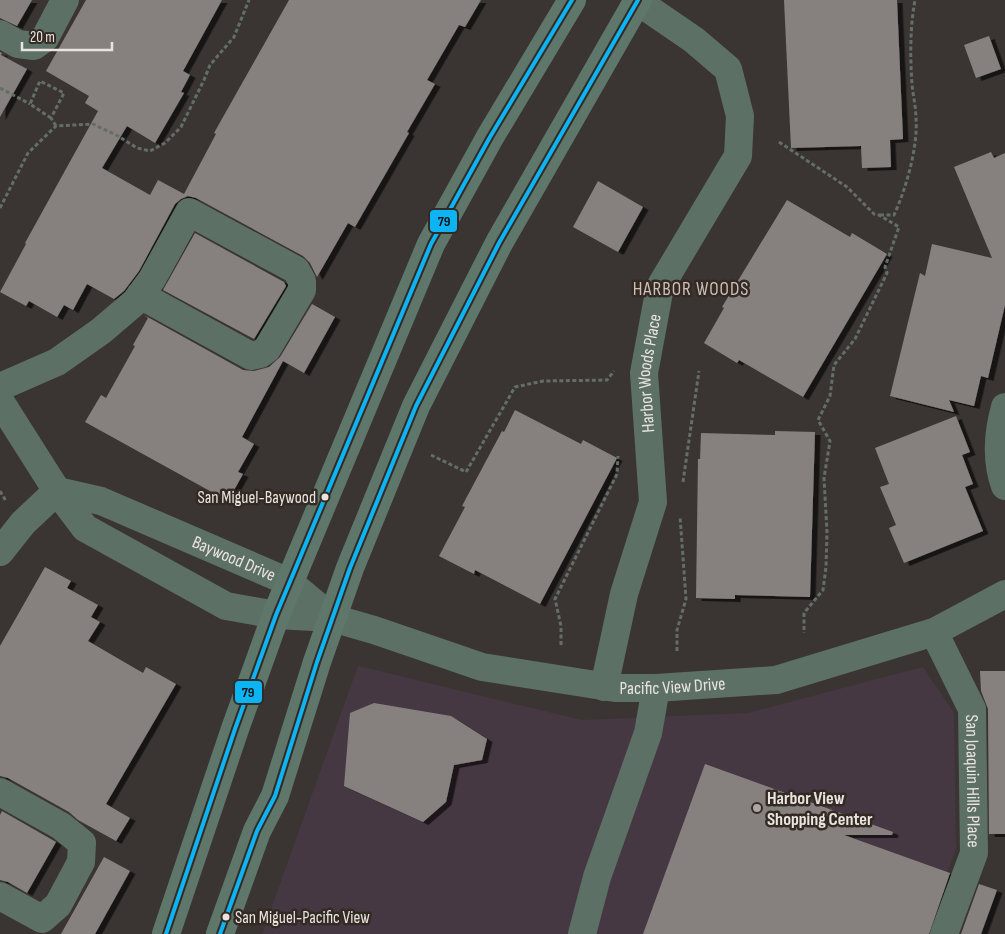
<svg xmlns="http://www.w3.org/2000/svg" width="1005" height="934" viewBox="0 0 1005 934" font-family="'Sofia Sans Condensed',sans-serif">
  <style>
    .commercial { fill: #463842 }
    .building { fill: #86817f; filter: url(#shadow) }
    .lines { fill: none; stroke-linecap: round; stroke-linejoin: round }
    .path { stroke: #646e68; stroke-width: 3; stroke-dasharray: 4 2.5; stroke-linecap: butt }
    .minor { stroke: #5c7065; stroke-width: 28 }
    .major { stroke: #5f776b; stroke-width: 28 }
    .bus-1-casing { stroke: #332a24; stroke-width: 8 }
    .bus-1 { stroke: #0db4f3; stroke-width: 4 }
    .bus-dot { fill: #eae3df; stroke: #332a24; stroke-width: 2 }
    .poi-dot { fill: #aca6a2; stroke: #332a24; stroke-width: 2 }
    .labels { text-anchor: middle; stroke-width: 5; stroke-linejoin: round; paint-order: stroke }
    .bus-label { font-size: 17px; fill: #eae3df; stroke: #332a24; text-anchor: end }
    .street-label { font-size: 18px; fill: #eae3df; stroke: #332a24 }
    .poi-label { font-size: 18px; font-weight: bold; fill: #eae3df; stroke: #332a24; text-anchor: start }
    .neighbourhood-label { font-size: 19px; letter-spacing: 1px; fill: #ccc0b8; stroke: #332a24 }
    .line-badge { stroke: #332a24; stroke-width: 2 }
    .pale-badge-label { font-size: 14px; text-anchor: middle; font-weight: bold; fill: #111 }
  </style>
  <defs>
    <filter id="shadow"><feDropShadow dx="5.5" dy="3" stdDeviation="0" flood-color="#0009"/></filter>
  </defs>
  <rect width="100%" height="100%" fill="#3a3532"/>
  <!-- commercial -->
  <path class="commercial" d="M358 666 582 720 748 713 923 667 954 713 956 849 925 934H262Z"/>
  <!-- building -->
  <path class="building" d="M0 0H32L17 26 0 18Z
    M86 0H222L183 71 190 75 181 92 184 93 155 143 127 126 102 168 150 195 158 180 184 194 216 134 214 133 289 0H481L465 27 459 25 427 80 435 84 407 132 409 133 355 227 348 223 317 277 310 263 303 256 196 198 188 196 181 199 175 204 139 271 124 291 114 299 87 284 73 310 64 305 57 317 29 301 26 306 0 292 26 244 25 243 98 111 85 103 89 96 46 71Z
    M784 0H897L903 139 890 140 891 167 862 168 861 146 791 148Z
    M989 36 1001 69 976 78 964 45Z
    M0 52 2 53 1 55 27 69 0 117Z
    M991 152 994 158 1005 153V305L988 378 981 376 974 406 949 400 954 412 890 396 920 273 925 276 932 244 992 258 954 167Z
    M598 181 643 207 618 252 573 227Z
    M787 200 850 237 852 233 887 254 803 397 739 360 737 363 704 343 724 308 722 307Z
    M195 233 284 282 286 286 254 339 163 290Z
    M312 304 335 317 304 373 283 361 242 437 254 444 238 472 243 474 228 501 85 422 101 395 106 398 135 346 133 345 148 318 144 315 243 370 254 371 269 367 280 357Z
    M515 410 581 444 583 440 617 458 540 604 475 570 474 574 439 556 465 507 462 506 502 431 504 432Z
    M956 416 970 452 962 455 973 484 965 487 983 531 904 563 889 528 896 525 880 487 889 484 875 448Z
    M775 431 815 432 810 597 735 595V599L696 598 698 459H700L701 433 775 435Z
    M45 567 71 581 67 588 98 605 91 617 100 622 88 641 143 673 146 667 176 684 106 804 130 818 116 841 78 820 69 812 8 778 0 776V646Z
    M980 671H1005V834H989L988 709 981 691Z
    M374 703 451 716 487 739 482 760 454 765 446 802 423 822 344 786 350 713Z
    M705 764 893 832 892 835H844L950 873 929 934H643Z
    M2 811 56 842 27 893 8 882 0 880V815Z
    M104 857 130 871 95 934H61Z
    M979 884 997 890 981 934H961Z"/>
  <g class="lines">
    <!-- path -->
    <path class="path" d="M0 88 30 104
      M51 118 30 104 40 81 64 93 51 118 56 126
      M779 142 847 187 874 214 879 215 899 227 885 267 887 273 855 339 834 365 830 396 818 420 830 441 824 478 827 532 826 567 823 590 804 613V633
      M0 208 28 153 56 126 93 124 118 136 137 148 150 151 165 143 181 127 204 80 210 65 234 37 249 0
      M880 215H894C906 189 918 147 916 119 916 107 913 96 912 84 910 57 910 27 915 0
      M431 455 466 472 515 387 543 381 607 380 614 371
      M683 482 699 371
      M0 491 6 501
      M561 645V626L555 599 617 474 618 456
      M677 651V630L686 599 680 516"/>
    <!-- minor -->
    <g class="minor">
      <path d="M0 34 18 44 34 46 45 38 65 0"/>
      <path d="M0 387 57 362 101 331 135 302 152 279 189 212 296 270 302 281V290L267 349 260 354 251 356 140 295"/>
      <path id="s1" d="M0 401 57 491 85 528 226 606 276 615 332 618 374 630 482 667 615 688H656L776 680 934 632 1005 594"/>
      <path d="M1005 407C998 432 996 461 1005 486"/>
      <path id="s2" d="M57 491 101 501 289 582 332 618"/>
      <path d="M0 552 23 523 57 491"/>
      <path id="s3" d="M934 632 972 709 974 853 944 934"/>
      <path id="s4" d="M604 687 624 594 653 502 644 373 660 287 738 156 740 116 728 69 694 40 637 1"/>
      <path d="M0 792 61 826 82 843 81 862 58 905 42 919 0 896"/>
      <path d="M582 934 597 877 648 733 656 688"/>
    </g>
    <!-- major -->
    <path class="major" d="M166 934 235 729 276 615 431 244 490 137 572 0
      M220 934 257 831 275 796 317 662 350 568 416 406 499 243 638 0"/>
    <!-- bus-1 casing -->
    <g class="bus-1-casing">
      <path id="bus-1" d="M166 934 235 729 276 615 431 244 490 137 572 0
        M220 934 257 831 275 796 317 662 350 568 416 406 499 243 638 0"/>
    </g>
    <!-- bus-1 -->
    <use href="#bus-1" class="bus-1"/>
  </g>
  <!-- markers -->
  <g class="bus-dot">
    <circle cx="325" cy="497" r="4.5"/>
    <circle cx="226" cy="917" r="4.5"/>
  </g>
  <circle class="poi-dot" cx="757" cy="808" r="5"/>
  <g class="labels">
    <!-- bus labels -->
    <g class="bus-label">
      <text x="316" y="503">San Miguel-Baywood</text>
      <text x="235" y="923" text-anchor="start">San Miguel-Pacific View</text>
    </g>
    <!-- street labels -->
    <g class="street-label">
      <text dy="6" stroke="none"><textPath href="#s4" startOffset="321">Harbor Woods Place</textPath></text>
      <text dy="6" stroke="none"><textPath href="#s2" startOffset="190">Baywood Drive</textPath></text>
      <text dy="6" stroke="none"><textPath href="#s1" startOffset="771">Pacific View Drive</textPath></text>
      <text dy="6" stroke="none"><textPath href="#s3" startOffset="158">San Joaquin Hills Place</textPath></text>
    </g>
    <!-- poi labels -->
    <g class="poi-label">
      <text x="767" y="804">Harbor View<tspan x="767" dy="21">Shopping Center</tspan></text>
    </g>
    <!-- neighbourhood labels -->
    <g class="neighbourhood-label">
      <text x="691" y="295">HARBOR WOODS</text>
    </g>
  </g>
  <g class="line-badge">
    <rect x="429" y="209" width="29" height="24" rx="5" fill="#0db4f3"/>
    <rect x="234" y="680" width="29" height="24" rx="5" fill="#0db4f3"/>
  </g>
  <g class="pale-badge-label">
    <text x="444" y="226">79</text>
    <text x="248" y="697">79</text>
  </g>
  <!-- scale -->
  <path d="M22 42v8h90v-8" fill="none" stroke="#eae3df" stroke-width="2.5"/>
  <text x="30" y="42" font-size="15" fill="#eae3df" stroke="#332a24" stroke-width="4" paint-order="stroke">20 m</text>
</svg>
